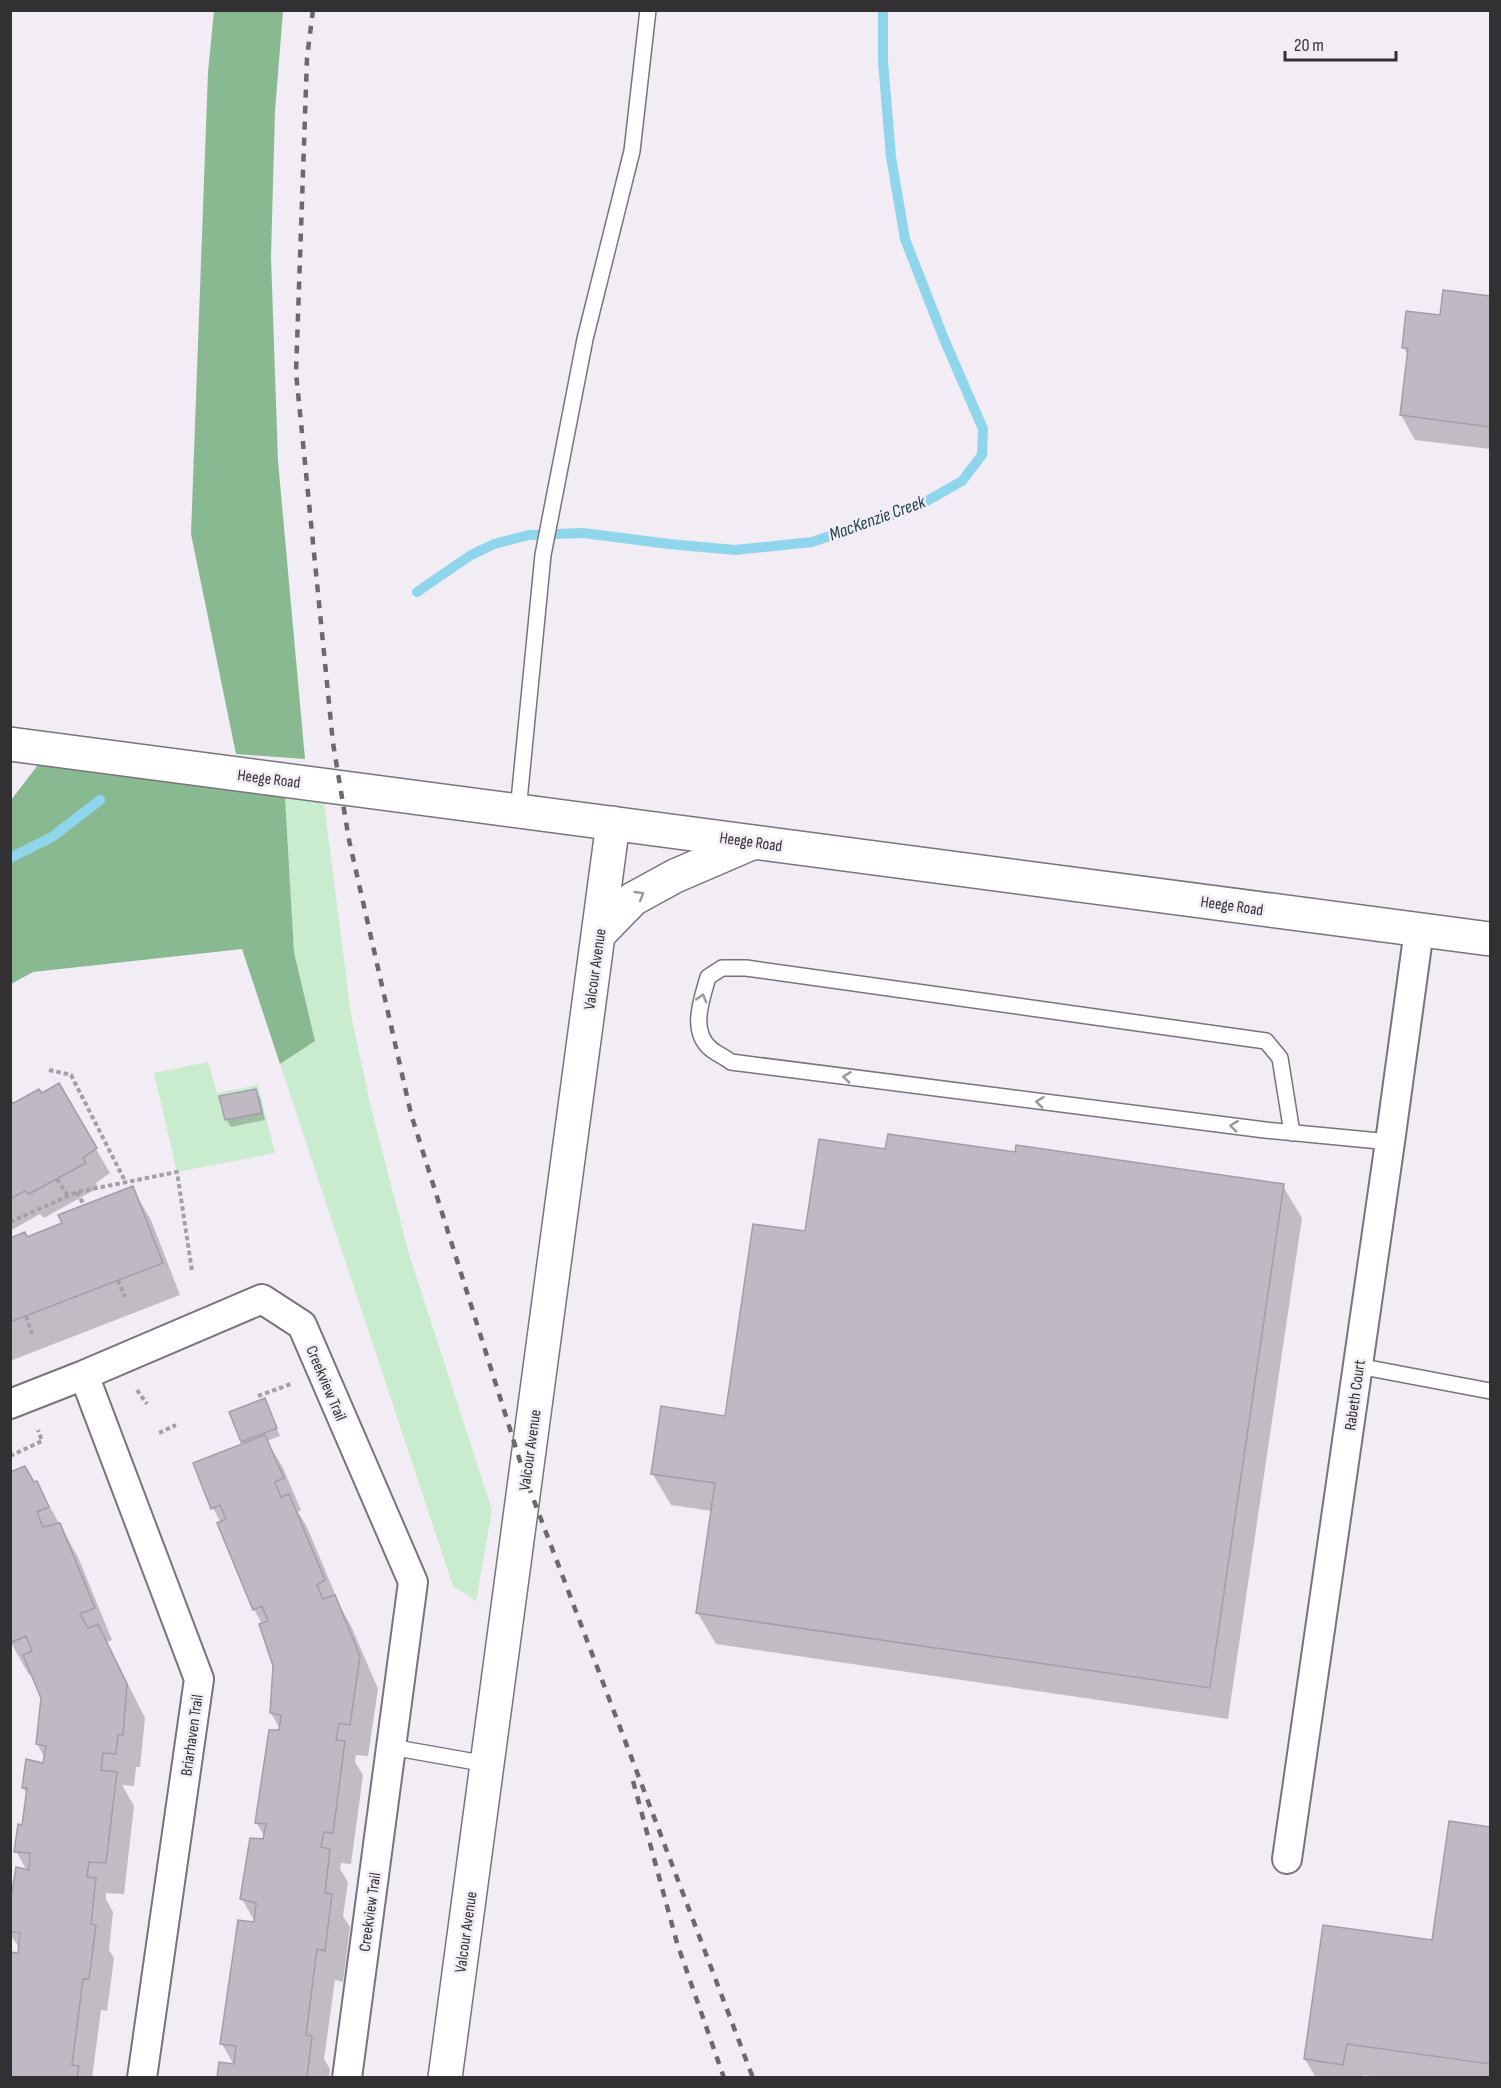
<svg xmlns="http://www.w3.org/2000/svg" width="1501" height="2088" viewBox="0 0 1501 2088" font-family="'Sofia Sans Condensed',sans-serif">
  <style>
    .green { fill: #c9ecce }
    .forest { fill: #88b990 }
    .shadow { fill: #0003 }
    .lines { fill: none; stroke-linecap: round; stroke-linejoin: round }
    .stream { stroke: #8fd6ed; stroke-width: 10 }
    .building { fill: #beb9c3; stroke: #a29ea8; stroke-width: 1.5 }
    .service-casing { stroke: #78737c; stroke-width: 18 }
    .minor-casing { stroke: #78737c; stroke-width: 32 }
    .tertiary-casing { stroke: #78737c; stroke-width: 36 }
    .path { stroke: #a4a0a6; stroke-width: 4; stroke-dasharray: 4.5 3; stroke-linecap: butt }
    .service { stroke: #fff; stroke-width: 15 }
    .minor { stroke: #fff; stroke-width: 28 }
    .tertiary { stroke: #fff; stroke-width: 33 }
    .rail { stroke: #6c686d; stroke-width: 4.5; stroke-dasharray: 8 8; stroke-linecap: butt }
    .oneway { stroke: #989899 }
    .labels { text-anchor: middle; stroke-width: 5; stroke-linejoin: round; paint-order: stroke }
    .street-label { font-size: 16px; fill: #323033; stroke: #f2ecf5 }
    .water-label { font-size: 18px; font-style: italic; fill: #1c3e48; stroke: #f2ecf5 }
  </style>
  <rect width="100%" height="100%" fill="#f2ecf5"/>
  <!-- green -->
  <path class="green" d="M285 797 324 803 351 1015 372 1112 409 1254 492 1510 476 1601 453 1586 280 1064 315 1041 294 952Z
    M208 1062 217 1093 258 1085 275 1153 177 1172 154 1073Z"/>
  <!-- forest -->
  <path class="forest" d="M214 11H283L275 111 271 257 278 461 305 759 236 754 191 534 208 72Z
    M38 765 285 797 294 952 315 1041 280 1064 242 949 33 972 11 984V800Z"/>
  <!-- shadow -->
  <path class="shadow" d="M1445 291 1490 297V449L1415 440 1401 415 1408 356 1404 348 1441 317Z
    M59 1085 110 1173 96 1183 98 1188 44 1218 40 1214 10 1231V1107L42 1095Z
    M255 1091 260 1098 265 1120 231 1127 226 1119Z
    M887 1151 1283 1186 1302 1218 1228 1719 716 1644 697 1612 712 1511 671 1505 652 1473 726 1417 806 1233Z
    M132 1188 151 1220 180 1295 10 1361V1240L27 1239 64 1224Z
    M268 1407 280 1436 267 1441 283 1468 301 1510 298 1512 307 1527 341 1608 352 1628 378 1689 368 1756 356 1755 355 1762 363 1775 351 1864 341 1863 340 1869 348 1882 343 1916 350 1927 343 1982 335 1980 324 2059 330 2069 329 2078H218L234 2065 222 2044 256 1924 242 1899 264 1840 265 1837 256 1822 280 1729 271 1713 275 1666 262 1624 254 1609 221 1523 213 1508 195 1464 244 1445 242 1442Z
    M36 1482 78 1557 112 1640 107 1642 145 1718 140 1767H136L134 1786 122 1785 134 1806 124 1894 106 1893V1899L113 1912 109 1950 114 1958 107 2011 101 2010 92 2078H10L20 1949 10 1934V1915L27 1871 16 1851 24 1827 28 1795 23 1788 45 1764V1758L37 1744 43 1698 33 1673 29 1675 10 1641 33 1484Z
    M1450 1823 1490 1829V2078H1381L1364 2075V2078H1316L1305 2059 1433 1942Z"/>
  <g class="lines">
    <!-- stream -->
    <path class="stream" d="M417 592 471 555 494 544 529 535 583 533 669 544 735 550 812 542 918 506 962 481 982 455 983 429 944 339 905 239 891 157 883 62V10
      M10 858 52 837 100 800"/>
  </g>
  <!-- building -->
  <path class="building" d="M1443 290 1490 296V427L1400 415 1408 348H1402L1406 311 1440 315Z
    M59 1083 97 1148 83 1158 86 1163 29 1194 25 1191 10 1199V1105L39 1089 42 1093Z
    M256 1089 262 1113 225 1120 219 1096Z
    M888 1134 1015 1152 1016 1145 1284 1184 1210 1688 696 1613 715 1483 651 1474 661 1406 725 1416 753 1224 805 1231 819 1139 885 1149Z
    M133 1186 163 1263 10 1322V1238L25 1232 27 1237 62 1223 58 1215Z
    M265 1398 277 1428 241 1442 229 1412Z
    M265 1435 284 1478 275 1482 281 1497 289 1494 325 1580 317 1585 323 1599 335 1595 360 1656 350 1725 339 1723 336 1740 345 1741 333 1833 324 1832 321 1847 330 1849 325 1893 332 1894 325 1951 317 1949 306 2035 312 2036 307 2078H217L219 2062 234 2064 236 2046 220 2044 238 1920 254 1922 256 1903 240 1899 250 1838 263 1839 266 1824 255 1823 269 1730H279L281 1715 270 1713 273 1666 259 1624 268 1621 262 1606 253 1610 217 1523 226 1519 220 1505 211 1509 193 1463Z
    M25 1466 34 1482 37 1481 49 1507 37 1512 43 1527 60 1523 95 1608 80 1614 88 1628 98 1624 127 1684 123 1735H118L116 1754 103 1753 101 1770 117 1772 106 1863 89 1862 87 1877 96 1878 91 1924 96 1925 89 1979H83L72 2065 79 2066 77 2078H10V1952L18 1953 20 1933 10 1931V1904L16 1867 29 1870 30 1853 14 1852 18 1824 22 1825 27 1788H22L26 1759 43 1763 46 1746 36 1744 41 1698 23 1655 32 1651 26 1636 10 1643V1472Z
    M1449 1821 1490 1827V2064L1347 2044 1343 2065 1304 2059 1323 1925 1432 1940Z"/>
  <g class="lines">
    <!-- service casing -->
    <g class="service-casing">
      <path id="service" d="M518 811 543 555 585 339 632 151 648 10
        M1292 1133 1280 1058 1266 1041 746 968H722L708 977C702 999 689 1031 711 1049 717 1054 725 1057 731 1062L1265 1130 1390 1142
        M1358 1366 1490 1391
        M391 1747 487 1764"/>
    </g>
    <!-- minor casing -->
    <g class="minor-casing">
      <path id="minor" d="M84 1375 199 1679 142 2078
        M10 1404 84 1375 262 1299 302 1325 413 1582 347 2078
        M1287 1859 1390 1142 1419 930"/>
    </g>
    <!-- tertiary casing -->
    <g class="tertiary-casing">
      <path id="tertiary" d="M10 744 1490 939
        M598 935 633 899 675 876 754 842
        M445 2078 613 823"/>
    </g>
    <!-- path -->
    <path class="path" d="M49 1070 71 1075 126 1183
      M10 1102 12 1104
      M57 1179 68 1196
      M77 1192 84 1205
      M10 1222 77 1192 177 1172 192 1271
      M118 1280 125 1297
      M26 1316 32 1334
      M137 1390 147 1404
      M258 1396 291 1384
      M159 1433 176 1425
      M10 1456 42 1441 38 1430"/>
    <!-- service -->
    <use href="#service" class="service"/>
    <!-- minor -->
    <use href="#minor" class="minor"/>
    <!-- tertiary -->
    <use href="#tertiary" class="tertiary"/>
    <!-- rail -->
    <path class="rail" d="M313 10 307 58 296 373 333 743 349 840 411 1114 525 1477 753 2078
      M633 1781 677 1943 724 2078"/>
  </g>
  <!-- one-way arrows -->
  <defs><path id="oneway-chevron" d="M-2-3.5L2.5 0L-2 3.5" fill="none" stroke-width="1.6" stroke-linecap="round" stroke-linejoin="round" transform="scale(1.5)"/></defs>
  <g class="oneway">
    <use href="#oneway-chevron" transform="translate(640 895) rotate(-31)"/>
    <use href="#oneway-chevron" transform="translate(702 998) rotate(-74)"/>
    <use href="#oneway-chevron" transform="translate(847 1077) rotate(-173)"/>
    <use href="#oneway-chevron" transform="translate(1040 1102) rotate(-173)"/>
    <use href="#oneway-chevron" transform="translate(1234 1126) rotate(-173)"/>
  </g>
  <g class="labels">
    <!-- street labels -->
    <g class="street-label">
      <text transform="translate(269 778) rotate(7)" y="6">Heege Road</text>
      <text transform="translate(751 841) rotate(8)" y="6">Heege Road</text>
      <text transform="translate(1232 905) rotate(8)" y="6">Heege Road</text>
      <text transform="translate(594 969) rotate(-82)" y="6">Valcour Avenue</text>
      <text transform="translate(327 1383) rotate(67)" y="6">Creekview Trail</text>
      <text transform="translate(1354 1395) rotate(-82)" y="6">Rabeth Court</text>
      <text transform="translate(529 1450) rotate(-82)" y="6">Valcour Avenue</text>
      <text transform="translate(191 1735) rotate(-82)" y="6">Briarhaven Trail</text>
      <text transform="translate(369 1912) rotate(-82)" y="6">Creekview Trail</text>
      <text transform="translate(465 1932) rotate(-82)" y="6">Valcour Avenue</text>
    </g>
    <!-- water labels -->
    <g class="water-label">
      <text transform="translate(877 518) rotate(-20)" y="6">MacKenzie Creek</text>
    </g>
  </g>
  <!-- border -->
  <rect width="1501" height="2088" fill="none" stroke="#323033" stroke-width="24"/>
  <!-- scale -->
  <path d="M1285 51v9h111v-9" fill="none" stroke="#323033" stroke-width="3"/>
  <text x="1294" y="51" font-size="18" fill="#323033" stroke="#f2ecf5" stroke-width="4.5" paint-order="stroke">20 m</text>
</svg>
